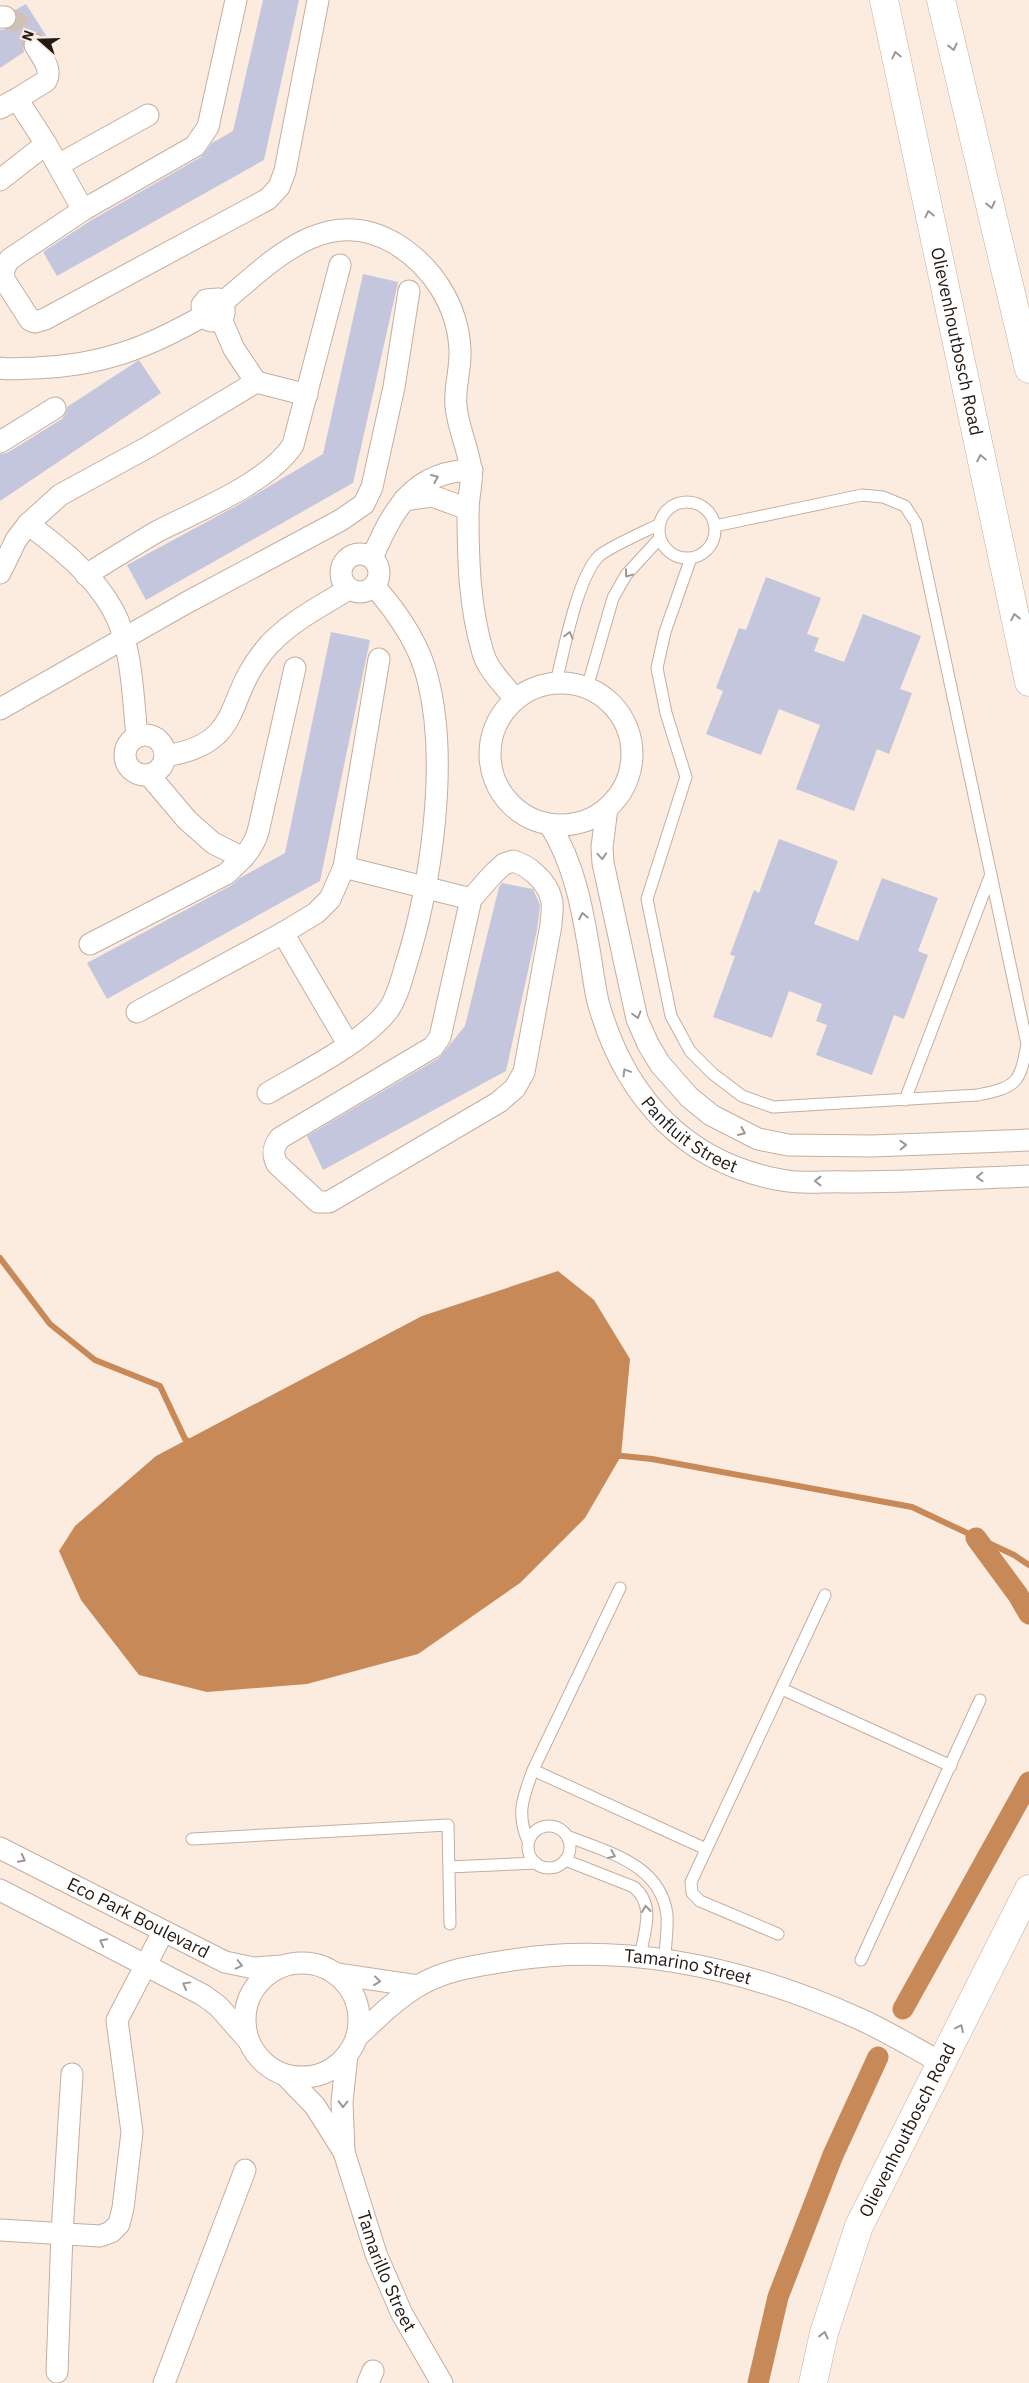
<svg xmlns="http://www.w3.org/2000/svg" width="1029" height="2383" viewBox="0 0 1029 2383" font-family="'IBM Plex Sans',sans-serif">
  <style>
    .water { fill: #c78958 }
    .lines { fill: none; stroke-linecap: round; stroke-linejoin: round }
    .stream { stroke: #c78958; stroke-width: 6 }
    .canal { stroke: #c78958; stroke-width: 21 }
    .building { fill: #c3c6dc }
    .minor-tunnel { stroke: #d0c1b7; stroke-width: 21; stroke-dasharray: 21 11; stroke-linecap: butt }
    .service-casing { stroke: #c3afa0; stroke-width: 13 }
    .minor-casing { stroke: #c3afa0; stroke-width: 23 }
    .secondary-casing { stroke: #c3afa0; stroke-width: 29 }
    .service { stroke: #fff; stroke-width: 11 }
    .minor { stroke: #fff; stroke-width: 21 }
    .secondary { stroke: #fff; stroke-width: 28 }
    .oneway { stroke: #9c9896 }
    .labels { text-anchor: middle; stroke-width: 4; stroke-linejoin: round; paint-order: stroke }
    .street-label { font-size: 18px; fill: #221a15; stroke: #fcebdf }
  </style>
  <rect width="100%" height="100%" fill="#fcebdf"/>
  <!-- water -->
  <path class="water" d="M558 1271 594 1300 630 1359 621 1456 585 1518 520 1583 418 1654 307 1684 207 1692 139 1675 81 1600 59 1551 75 1526 156 1456 422 1316Z"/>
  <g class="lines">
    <!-- stream -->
    <path class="stream" d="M0 1258 50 1324 95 1360 160 1386 185 1439 192 1444
      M613 1455 652 1459 912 1507 1014 1555 1029 1565"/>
    <!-- canal -->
    <path class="canal" d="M976 1538 1018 1595 1029 1614
      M903 2009 1029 1782
      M758 2383 778 2297 833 2155 878 2057"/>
  </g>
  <!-- building -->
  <path class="building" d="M263 0H299L264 160 57 276 43 252 90 221 201 157 212 143 233 131Z
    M26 4 47 37 35 33 28 35 23 45 24 52 0 68V30L11 28 16 24 17 17 15 10Z
    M363 274 398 282 353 483 146 600 127 565 238 505 323 454Z
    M139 360 161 393 0 501V454L7 453 62 419 66 413 67 407Z
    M766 577 821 598 807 634 819 638 814 651 844 662 863 614 921 636 900 689 912 693 889 754 877 749 854 811 796 789 820 725 779 709 761 755 706 734 723 691 716 688 739 628 746 630Z
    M331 632 370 640 320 881 107 999 87 963 232 885 240 878 285 853Z
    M779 839 838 861 814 924 858 941 882 878 938 898 918 951 928 955 904 1019 894 1015 872 1075 816 1055 827 1025 816 1021 822 1004 789 991 772 1038 713 1017 735 956 730 955 754 890 759 893Z
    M502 883 533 889 540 905 537 930 506 1071 323 1170 307 1136 439 1058 465 1026 499 887Z"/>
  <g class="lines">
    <!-- minor-tunnel -->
    <path class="minor-tunnel" d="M5 17 20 24 35 45"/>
    <!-- service casing -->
    <g class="service-casing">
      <path id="service" d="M659 530a28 28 0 1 1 56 0a28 28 0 1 1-56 0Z
        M691 558 665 632 657 668 666 713 686 777 647 899 671 1016 690 1051 713 1074 742 1096 773 1107 978 1095C1017 1087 1020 1083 1027 1044L916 523 905 506 883 497 862 495 715 526
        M556 682C564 651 577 578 599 556 609 547 646 531 660 524
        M587 688 613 598 626 575 660 538
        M905 1100 991 874
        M782 1689 951 1766
        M533 1770 706 1849
        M528 1847a21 21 0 1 1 42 0a21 21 0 1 1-42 0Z
        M567 1836C607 1852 661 1864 667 1915 668 1929 665 1946 665 1961
        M192 1839 448 1825 450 1924
        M528 1841C516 1813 523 1798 533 1770L620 1588
        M565 1860 634 1887C656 1906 644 1932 640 1957
        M449 1867 536 1863
        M778 1934 700 1901 692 1893 691 1882 825 1595
        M861 1960 980 1700"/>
    </g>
    <!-- minor casing -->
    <g class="minor-casing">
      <g id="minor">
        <path d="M236 0 208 127 195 146 83 210 10 259C4 267 2 272 5 281L30 320 35 322 45 319 268 199 279 187 285 171 318 0"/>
        <path d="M0 17H5"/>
        <path d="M35 45C41 56 53 69 46 81L17 99 46 144 83 210"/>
        <path d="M0 108 17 99"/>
        <path d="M58 165 148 115"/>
        <path d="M0 180 46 144"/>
        <path d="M222 303C272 261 327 202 396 244 433 267 458 306 460 350 461 369 454 388 456 406 458 428 468 448 471 469 473 481 468 497 468 510 468 558 469 606 483 653 488 670 504 685 515 699"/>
        <path d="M221 319C213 322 209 322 203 316L202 305 206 300 218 299 224 308V314L221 319 234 349 256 382 307 395"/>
        <path d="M0 368C11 370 23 368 35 368 100 366 147 348 203 316"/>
        <path d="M0 442 55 408"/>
        <path d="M404 500 432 496 468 509"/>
        <path d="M28 524C60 548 93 574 113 610 132 644 133 698 137 737"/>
        <circle cx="360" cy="573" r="19"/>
        <path d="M372 558C393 510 413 471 472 470"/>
        <path d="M0 573 16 540 28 524 60 495 148 447 256 382"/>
        <path d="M86 575C110 560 134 545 158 531 199 510 268 483 293 445L340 265"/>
        <circle cx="561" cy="754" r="71"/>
        <path d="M0 709 186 603 341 520 364 504 372 487 394 387 409 291"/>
        <circle cx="145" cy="755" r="20"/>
        <path d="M165 756C244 744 224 700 263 652 284 625 319 607 349 589"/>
        <path d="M149 775 187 820 213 843 243 858"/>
        <path d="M607 808 602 847 603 863 637 1019 648 1044 660 1064 689 1097 711 1115 758 1139 788 1145 872 1146 1029 1140"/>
        <path id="s1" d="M550 825C576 867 583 913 591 961 593 975 595 989 598 1002 625 1098 686 1165 787 1181 806 1184 828 1181 847 1182 908 1182 968 1178 1029 1176"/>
        <path d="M513 861C528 865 547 881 551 898 554 906 551 917 551 925L524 1072 515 1088 499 1102 329 1202H318L277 1164C272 1154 273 1147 280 1138L433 1047 440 1037 471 899 493 874 504 864Z"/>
        <path d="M344 867 471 899"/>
        <path d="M283 933 348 1044"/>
        <path d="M90 944 226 874C240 861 252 851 258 832L295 668"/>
        <path d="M137 1012 283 933 316 913 330 899 344 867 379 659"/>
        <path d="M268 1093C303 1072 365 1042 389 1009 397 997 401 982 405 968 431 887 449 763 428 680 420 645 398 613 374 586"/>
        <path id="s2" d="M0 1848 225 1962 254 1968 282 1966"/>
        <path d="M0 1890 203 1995 218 2006 248 2040"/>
        <circle cx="302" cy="2020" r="57"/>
        <path d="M337 1974 418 1986"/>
        <path id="s3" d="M357 2037C376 2019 395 2000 418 1986 446 1969 480 1965 512 1960 632 1941 753 1971 862 2020 890 2033 916 2049 942 2063"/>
        <path id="s4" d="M347 2055 342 2102 344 2152 376 2254 402 2314 442 2383"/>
        <path d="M286 2076 315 2106 344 2152"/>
        <path d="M0 2230 100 2236 111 2232 119 2224 123 2208 132 2132 117 2020 163 1932"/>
        <path d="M57 2372 62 2233 72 2074"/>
        <path d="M164 2383 245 2170"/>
        <path d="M368 2383 373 2371"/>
      </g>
    </g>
    <!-- secondary casing -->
    <g class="secondary-casing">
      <g id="secondary">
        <path id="s5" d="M884 0 1029 682"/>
        <path d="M941 0 1029 369"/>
        <path id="s6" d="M813 2383 824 2333 859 2226 1029 1889"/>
      </g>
    </g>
    <!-- service -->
    <use href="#service" class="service"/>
    <!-- minor -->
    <use href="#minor" class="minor"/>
    <!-- secondary -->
    <use href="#secondary" class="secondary"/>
  </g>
  <!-- one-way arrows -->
  <defs><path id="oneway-chevron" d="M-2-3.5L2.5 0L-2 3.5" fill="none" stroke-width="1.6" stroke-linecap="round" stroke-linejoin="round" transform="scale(1.25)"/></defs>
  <g class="oneway">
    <use href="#oneway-chevron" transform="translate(953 47) rotate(76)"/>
    <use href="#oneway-chevron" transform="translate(896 55) rotate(-102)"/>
    <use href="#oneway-chevron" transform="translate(991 205) rotate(76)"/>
    <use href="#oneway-chevron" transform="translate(929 214) rotate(-102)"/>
    <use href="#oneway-chevron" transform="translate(981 458) rotate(-102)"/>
    <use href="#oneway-chevron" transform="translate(435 478) rotate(-23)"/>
    <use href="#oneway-chevron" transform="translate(628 574) rotate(127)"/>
    <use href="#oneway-chevron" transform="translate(1015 617) rotate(-102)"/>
    <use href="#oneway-chevron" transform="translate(569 635) rotate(-75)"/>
    <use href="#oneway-chevron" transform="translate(602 856) rotate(86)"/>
    <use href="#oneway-chevron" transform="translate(583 916) rotate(-101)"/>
    <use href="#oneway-chevron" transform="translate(637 1015) rotate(74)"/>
    <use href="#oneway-chevron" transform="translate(626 1072) rotate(-121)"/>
    <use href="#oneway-chevron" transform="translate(742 1132) rotate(24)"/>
    <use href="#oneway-chevron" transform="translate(903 1145) rotate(-2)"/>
    <use href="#oneway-chevron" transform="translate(980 1177) rotate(178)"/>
    <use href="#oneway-chevron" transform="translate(818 1181) rotate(-180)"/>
    <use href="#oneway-chevron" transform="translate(612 1855) rotate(23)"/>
    <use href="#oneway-chevron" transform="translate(22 1859) rotate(27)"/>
    <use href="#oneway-chevron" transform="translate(646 1909) rotate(-96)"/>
    <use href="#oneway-chevron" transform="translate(103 1942) rotate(-153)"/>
    <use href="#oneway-chevron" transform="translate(239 1965) rotate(13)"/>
    <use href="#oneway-chevron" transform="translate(377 1981) rotate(7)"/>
    <use href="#oneway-chevron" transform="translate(186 1985) rotate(-151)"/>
    <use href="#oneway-chevron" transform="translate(960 2028) rotate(-64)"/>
    <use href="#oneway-chevron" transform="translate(343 2104) rotate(91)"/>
    <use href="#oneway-chevron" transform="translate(824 2335) rotate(-76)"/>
  </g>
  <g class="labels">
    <!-- street labels -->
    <g class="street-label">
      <text dy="6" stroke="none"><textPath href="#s5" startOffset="349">Olievenhoutbosch Road</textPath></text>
      <text dy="6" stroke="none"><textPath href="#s1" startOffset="351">Panfluit Street</textPath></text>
      <text dy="6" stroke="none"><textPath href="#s2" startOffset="155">Eco Park Boulevard</textPath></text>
      <text dy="6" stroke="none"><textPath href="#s3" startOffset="355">Tamarino Street</textPath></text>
      <text dy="6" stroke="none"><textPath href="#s6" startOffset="271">Olievenhoutbosch Road</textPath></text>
      <text dy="6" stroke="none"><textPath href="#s4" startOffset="224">Tamarillo Street</textPath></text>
    </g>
  </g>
  <!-- north arrow -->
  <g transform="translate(40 40) rotate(290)" stroke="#fcebdf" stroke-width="4" paint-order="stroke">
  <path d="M0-4L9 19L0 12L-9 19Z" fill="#221a15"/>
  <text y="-8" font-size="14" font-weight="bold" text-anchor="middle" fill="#221a15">N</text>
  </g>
</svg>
